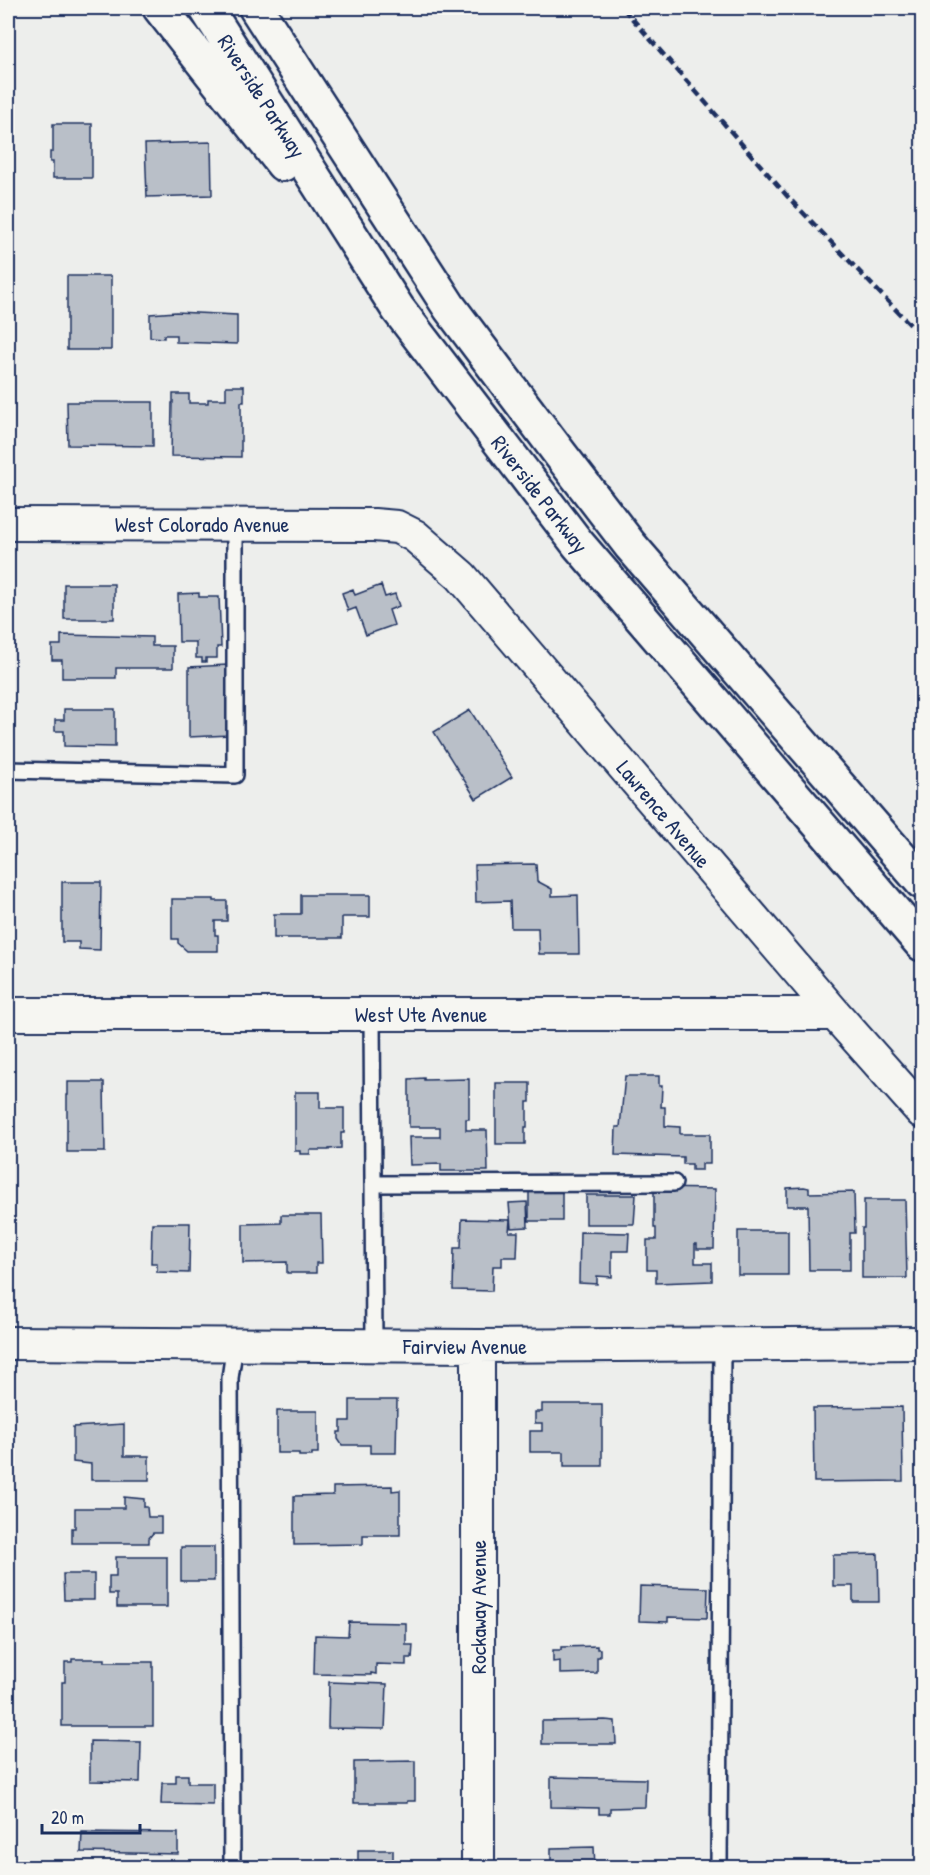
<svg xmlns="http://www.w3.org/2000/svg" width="930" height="1875" viewBox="0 0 930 1875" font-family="'Patrick Hand',sans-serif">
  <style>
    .building { fill: #b9bfc8; stroke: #1b2f5e; stroke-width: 1.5 }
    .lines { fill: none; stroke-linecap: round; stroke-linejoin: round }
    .lane-casing { stroke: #1b2f5e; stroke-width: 20 }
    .street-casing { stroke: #1b2f5e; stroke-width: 36 }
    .primary-casing { stroke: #1b2f5e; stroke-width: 38 }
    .lane { stroke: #f6f6f2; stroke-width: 15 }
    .street { stroke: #f6f6f2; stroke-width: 32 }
    .primary { stroke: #f6f6f2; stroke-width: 33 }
    .rail { stroke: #1b2f5e; stroke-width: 4.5; stroke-dasharray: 9 4.5; stroke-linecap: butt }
    .labels { text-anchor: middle; stroke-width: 5; stroke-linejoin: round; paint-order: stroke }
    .street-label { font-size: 22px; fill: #1b2f5e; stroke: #f6f6f2 }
  </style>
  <rect width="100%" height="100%" fill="#edeeec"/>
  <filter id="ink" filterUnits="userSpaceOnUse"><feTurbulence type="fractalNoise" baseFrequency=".0167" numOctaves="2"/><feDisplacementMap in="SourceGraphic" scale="12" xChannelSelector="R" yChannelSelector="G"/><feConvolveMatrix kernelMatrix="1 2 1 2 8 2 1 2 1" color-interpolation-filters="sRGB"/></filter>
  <g filter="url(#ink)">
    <!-- building -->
    <path class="building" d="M53 124H92V178H53V162H50V152H53Z
      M211 142 212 195 147 197 145 144Z
      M67 276H111V350H67Z
      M176 312 237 315V344L176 342V335H164V338L150 337V314Z
      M226 386H244V402H241V457L171 456 172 403H173V394H189V403H208V399H226Z
      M67 402H153V446L68 445Z
      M64 584H114V619H64Z
      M381 585 385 597 395 594 399 606 389 610 394 625 366 635 356 608 348 611 342 593 353 589 355 595Z
      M199 593V597H219L221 647H217V658H206V662H202V658H196V642H179L178 594Z
      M61 635 152 637V646H173V668H116V678H62V660H52V645H61Z
      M227 665 230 735 189 737V667Z
      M64 709H115V747L64 746V731H55V720H64Z
      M470 710 512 777 476 799 434 732Z
      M536 864 537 881 552 889V896L578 895 579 954H539L538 928H511L510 901 476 902 475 865Z
      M62 882H101L100 950 79 949V942H62Z
      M301 895H370V917H342V938H274V914H301Z
      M172 899H214V901H227V921H215V935H218V951H187L178 943V939H172Z
      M625 1076H659V1086H662L661 1107H665V1126L680 1127V1134H710V1164H702V1170H692V1164H683V1157L615 1155 616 1127H620Z
      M424 1078V1080L469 1079V1119H466V1130H487L488 1171H441V1164L410 1165 409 1137H440V1127H409V1079Z
      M68 1082H104L105 1152H67V1095H68Z
      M496 1083H530V1102H527V1127H525V1144H496Z
      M295 1092H320V1108H344V1133H341V1148L329 1149V1150H310V1154H300V1151H295Z
      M804 1187 809 1188V1193L854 1192 855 1233H850V1270H809L808 1206H787V1188Z
      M654 1188 715 1189 714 1249H697V1244H695V1263H712V1281L656 1283V1270H647V1240H656V1228H654Z
      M529 1189H562V1221H529Z
      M586 1195H636L634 1224H586Z
      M864 1200H905L907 1278H862V1228H864Z
      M527 1202 528 1227 511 1228 509 1203Z
      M281 1215H321L322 1263H316V1273H287V1262L243 1263V1224L281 1223Z
      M462 1219 510 1220 509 1232H518L517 1257H502V1266H493L492 1291 453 1290 454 1248H461Z
      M152 1223H190L189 1273 157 1272V1263H151Z
      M738 1231H788V1275H738Z
      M580 1232 629 1233 628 1251H612V1277L597 1276V1284L579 1283Z
      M350 1400H397L396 1453H370V1445H342L338 1439V1432H341V1421H350Z
      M542 1404H602V1466H564V1452H530V1431H542V1423H535V1412H542Z
      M902 1407 903 1481 814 1482 813 1408Z
      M277 1411H318V1453H312V1456H299V1453H277Z
      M124 1424V1456H149V1480H91V1464L73 1462V1427Z
      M392 1486V1491L400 1490V1535H363V1544L294 1545V1496L333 1495V1487Z
      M124 1497 144 1499V1507H147L148 1517H161V1533H153L149 1538V1543H72V1528H75V1508H124Z
      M181 1547H214V1581H181Z
      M878 1554 879 1602H853V1586H833V1555Z
      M116 1557H167V1607H117V1594H109V1576H116Z
      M63 1574H94V1600H64Z
      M640 1586 708 1588 707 1618 668 1617V1622L639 1621Z
      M349 1622 406 1623V1645H413L412 1658H406V1665L376 1664V1674L371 1673V1675L314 1674 315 1635 348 1636Z
      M597 1646V1649H600V1657H597V1673L560 1674V1661L553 1662V1650H561V1647Z
      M72 1659H105V1662H153V1726H62V1682H65V1662H72Z
      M329 1682 387 1684 385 1729 328 1728Z
      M605 1720 615 1721 616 1744H542V1721Z
      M90 1741 141 1742 140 1782 90 1781Z
      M415 1761V1801H407V1803H354V1762Z
      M176 1775H188V1783H213V1805L161 1804 162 1783H176Z
      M551 1777 646 1779 645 1807 610 1808V1814H599V1808L551 1807Z
      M82 1832 178 1833V1854L81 1852Z
      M594 1847 595 1868H551V1848Z
      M358 1850H393V1868H358Z"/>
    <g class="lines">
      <!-- lane casing -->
      <g class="lane-casing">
        <path id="lane" d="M8 770 235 775V525
          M372 1014 374 1345
          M374 1184 674 1183
          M232 1868 230 1378 235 1344
          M719 1868 722 1345"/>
      </g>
      <!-- street casing -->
      <g class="street-casing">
        <path id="street" d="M8 524 374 525 397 527 415 536 461 576 835 1014 922 1112
          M8 1014H835
          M8 1343 478 1346 922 1343
          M478 1346V1868"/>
      </g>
      <!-- primary casing -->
      <g class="primary-casing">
        <path id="primary" d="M160 8 283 164
          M206 8 398 309 578 544 922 944
          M256 8 450 308 560 454 630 545 922 882"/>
      </g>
      <!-- lane -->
      <use href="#lane" class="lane"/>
      <!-- street -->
      <use href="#street" class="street"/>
      <!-- primary -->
      <use href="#primary" class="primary"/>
      <!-- rail -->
      <path class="rail" d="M623 8 788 197 922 337"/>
    </g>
  </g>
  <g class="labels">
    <!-- street labels -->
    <g class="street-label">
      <text transform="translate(262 96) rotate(57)" y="8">Riverside Parkway</text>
      <text transform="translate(540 494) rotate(52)" y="8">Riverside Parkway</text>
      <text x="202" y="532">West Colorado Avenue</text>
      <text transform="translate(664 814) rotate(50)" y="8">Lawrence Avenue</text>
      <text x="421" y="1022">West Ute Avenue</text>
      <text x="465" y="1354">Fairview Avenue</text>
      <text transform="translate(478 1607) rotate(-90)" y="8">Rockaway Avenue</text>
    </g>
  </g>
  <!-- margin -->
  <rect width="930" height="1875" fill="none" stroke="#f6f6f2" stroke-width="30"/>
  <rect x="15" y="15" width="900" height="1845" fill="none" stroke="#1b2f5e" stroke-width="2" filter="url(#ink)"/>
  <!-- scale -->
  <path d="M42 1824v9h98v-9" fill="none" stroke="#1b2f5e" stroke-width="3"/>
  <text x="51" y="1824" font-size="18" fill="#1b2f5e" stroke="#f6f6f2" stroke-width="4.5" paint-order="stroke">20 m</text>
</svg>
